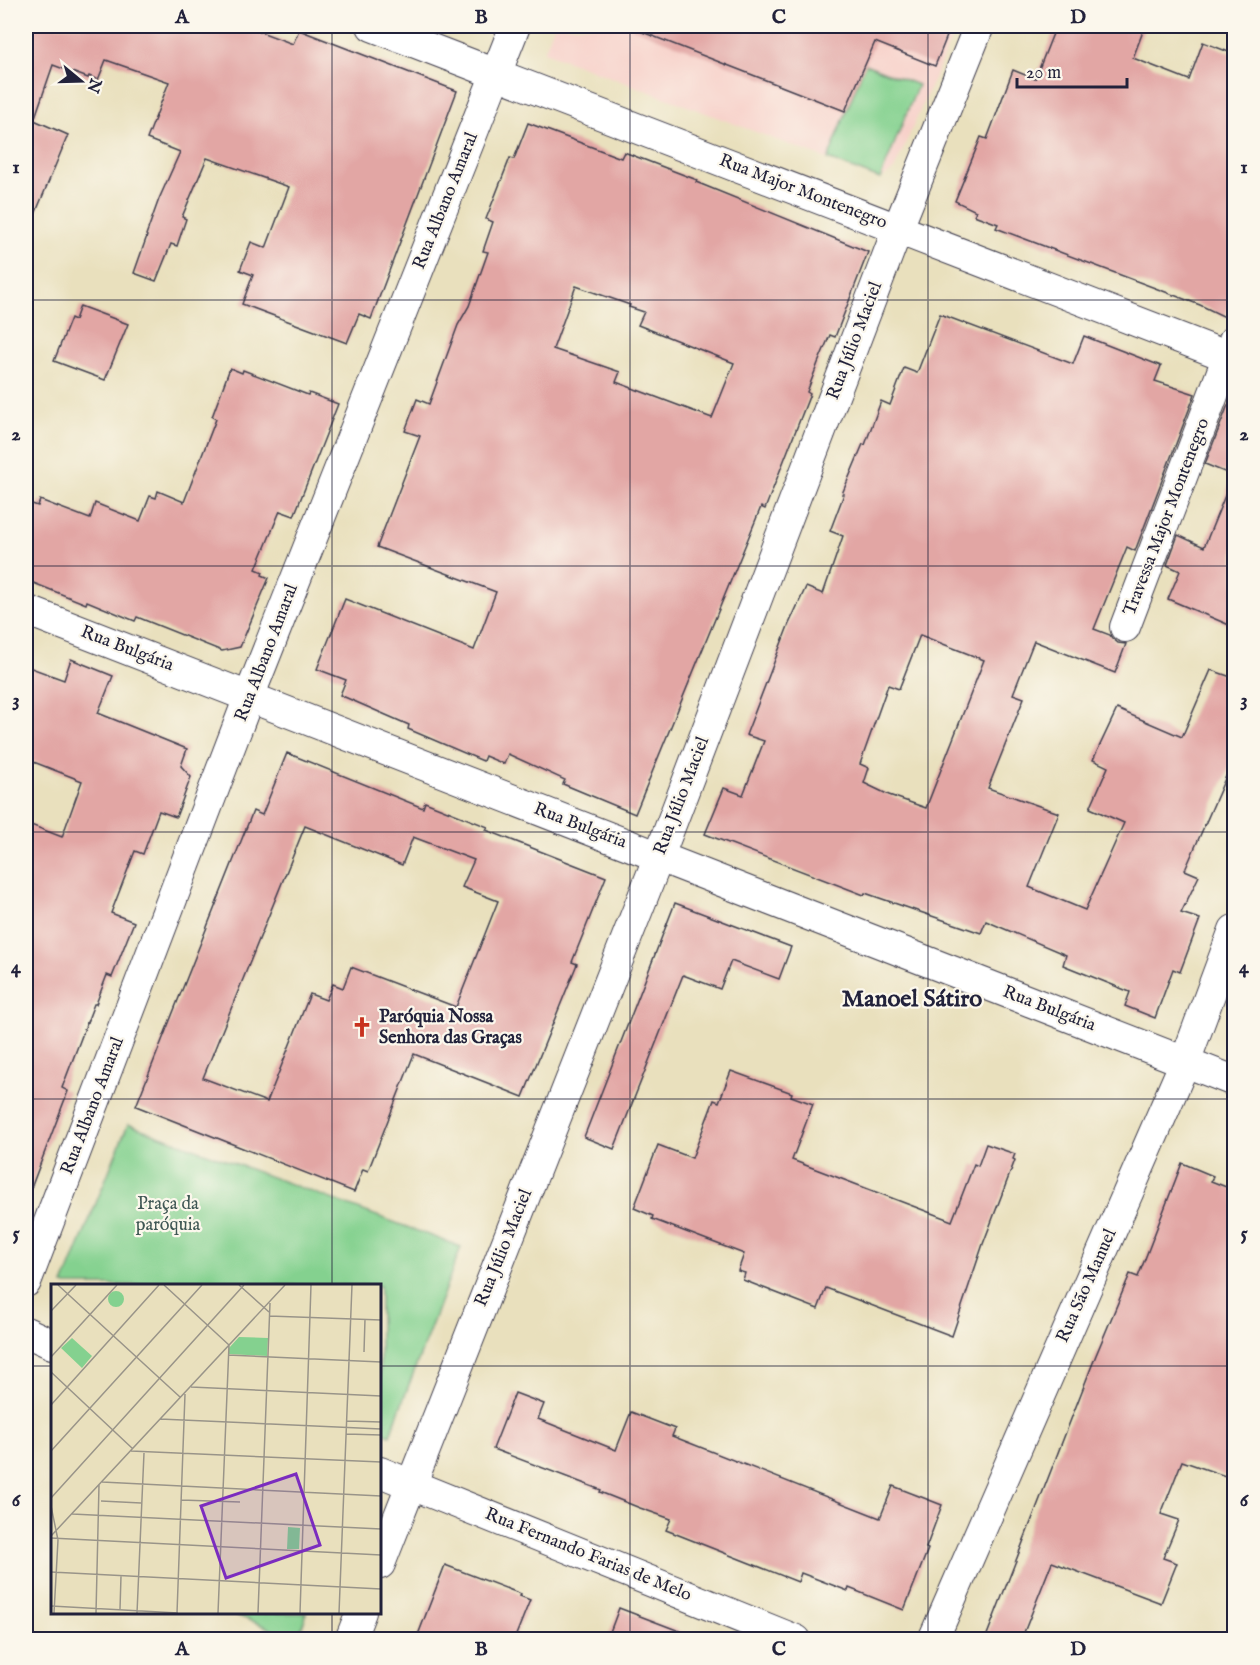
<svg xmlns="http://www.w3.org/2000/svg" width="1260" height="1665" font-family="'IM FELL English',serif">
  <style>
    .built { fill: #f7d0c9 }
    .green { fill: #84d18f; stroke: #537a65; stroke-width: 1.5 }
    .building { fill: #e2a6a4; fill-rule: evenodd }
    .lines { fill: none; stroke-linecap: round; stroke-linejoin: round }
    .street-casing { stroke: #403e4e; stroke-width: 32 }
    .street { stroke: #fff; stroke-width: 30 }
    .grid { fill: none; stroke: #22223b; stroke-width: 1.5; stroke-opacity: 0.55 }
    .labels { text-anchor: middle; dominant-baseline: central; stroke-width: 4.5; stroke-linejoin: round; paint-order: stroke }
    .street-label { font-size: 18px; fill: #22223b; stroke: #fbf7ec }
    .poi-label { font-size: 18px; font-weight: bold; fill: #22223b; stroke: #fbf7ec; text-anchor: start }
    .park-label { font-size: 18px; fill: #3f5754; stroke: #fbf7ec }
    .district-label { font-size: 24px; font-weight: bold; fill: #22223b; stroke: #fbf7ec }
    .inset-road { fill: none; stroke: #999489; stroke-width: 1.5 }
    .view { fill: #7b2cbf; fill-opacity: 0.15; stroke: #7b2cbf; stroke-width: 3 }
    .inset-edge { fill: none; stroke: #22223b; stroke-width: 3 }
    .neatline { fill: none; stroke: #22223b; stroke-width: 2 }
    .grid-label { font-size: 20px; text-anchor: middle; font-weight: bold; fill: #22223b }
  </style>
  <rect width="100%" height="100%" fill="#fbf7ec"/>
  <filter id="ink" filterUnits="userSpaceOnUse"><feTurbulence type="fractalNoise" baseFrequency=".0167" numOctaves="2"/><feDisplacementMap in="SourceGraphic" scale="12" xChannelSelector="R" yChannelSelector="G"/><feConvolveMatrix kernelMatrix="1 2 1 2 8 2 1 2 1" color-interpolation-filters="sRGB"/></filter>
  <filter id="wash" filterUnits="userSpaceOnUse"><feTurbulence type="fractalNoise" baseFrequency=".008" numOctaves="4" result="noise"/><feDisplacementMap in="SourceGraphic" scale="24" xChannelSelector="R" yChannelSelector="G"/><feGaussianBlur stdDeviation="1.35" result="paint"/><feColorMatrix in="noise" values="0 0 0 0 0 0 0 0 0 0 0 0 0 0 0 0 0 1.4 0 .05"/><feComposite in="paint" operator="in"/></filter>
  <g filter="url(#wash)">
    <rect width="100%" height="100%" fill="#e9e0bd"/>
    <path class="built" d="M 554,26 L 957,26 L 894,170 L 880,179 L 544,52 Z"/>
    <g class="green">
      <path d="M 865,64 L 918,85 L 880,179 L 828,159 Z"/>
      <path d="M 128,1124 L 461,1247 L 390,1435 L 380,1431 L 380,1286 L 63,1285 Z"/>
      <path d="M 231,1613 L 307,1613 L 297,1639 Z"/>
    </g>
    <g id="blocks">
      <g class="building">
        <path d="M 26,26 L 245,26 L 293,44 L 299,30 L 457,91 L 371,319 L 359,314 L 347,343 L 242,304 L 253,275 L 240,270 L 251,242 L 266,248 L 289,187 L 207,158 L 182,217 L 186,219 L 177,246 L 171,244 L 156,281 L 134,273 L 147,236 L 146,235 L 159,199 L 180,152 L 147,139 L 169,82 L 106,60 L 98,80 L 89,76 L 88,78 L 53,65 L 34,120 L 68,135 L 26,236 Z"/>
        <path d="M 632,26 L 951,26 L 935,66 L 875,42 L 845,111 L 632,28 Z"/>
        <path d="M 1056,26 L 1145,26 L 1133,58 L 1189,80 L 1203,42 L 1234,54 L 1234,292 L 1225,317 L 1200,305 L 996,228 L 998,224 L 974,215 L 976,211 L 955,201 L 981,137 L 987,139 L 1013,70 L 1035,79 Z"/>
        <path d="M 528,123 L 621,158 L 624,152 L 697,180 L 696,182 L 868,252 L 835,337 L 830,335 L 818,363 L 807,392 L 810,394 L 765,509 L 761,507 L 635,814 L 563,784 L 565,780 L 508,754 L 504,764 L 485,756 L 483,761 L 408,729 L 409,725 L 340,695 L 346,680 L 317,669 L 345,599 L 474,650 L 496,592 L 377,547 L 420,436 L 405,431 L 417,399 L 429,404 L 458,325 L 469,306 L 488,252 L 483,251 L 493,222 L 486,219 L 510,158 L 514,159 ZM 576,286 L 630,305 L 629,307 L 644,312 L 638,325 L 734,363 L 712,418 L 616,382 L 620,372 L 553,349 Z"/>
        <path d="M 80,306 L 128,324 L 105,380 L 54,361 L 71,318 L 75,320 Z"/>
        <path d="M 940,314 L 1073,364 L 1084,336 L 1161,366 L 1155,381 L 1195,394 L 1135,551 L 1127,547 L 1094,629 L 1110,635 L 1112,638 L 1118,643 L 1126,644 L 1115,673 L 1034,641 L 1013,694 L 1024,698 L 988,788 L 1059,813 L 1029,887 L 1085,910 L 1124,823 L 1090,808 L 1108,767 L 1093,760 L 1117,709 L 1182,737 L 1211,670 L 1234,678 L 1234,758 L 1185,870 L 1199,876 L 1181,913 L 1200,919 L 1180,972 L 1173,969 L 1155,1018 L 1125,1006 L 1130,992 L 1063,965 L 1066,955 L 986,921 L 981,933 L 865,893 L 864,895 L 705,834 L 724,788 L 743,795 L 764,741 L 746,735 L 788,626 L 806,587 L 823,594 L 843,536 L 830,531 L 844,494 L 842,494 L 863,444 L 865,445 L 881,401 L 890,405 L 904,368 L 917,373 ZM 920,635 L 984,660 L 926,808 L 889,795 L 864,783 L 869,768 L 860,764 L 888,685 L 899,689 Z"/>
        <path d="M 230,368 L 242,373 L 243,370 L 308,395 L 309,393 L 338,404 L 294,516 L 280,511 L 256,569 L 263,572 L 262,575 L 269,578 L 240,647 L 222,651 L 137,617 L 135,621 L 87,601 L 86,604 L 26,580 L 26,502 L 38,506 L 40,500 L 90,519 L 95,503 L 140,521 L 150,496 L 156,498 L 158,491 L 184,502 L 216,419 L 212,417 Z"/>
        <path d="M 1228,405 L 1234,408 L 1234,476 L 1205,464 Z"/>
        <path d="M 1233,476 L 1234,476 L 1234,627 L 1168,599 L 1180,571 L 1167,565 L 1178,535 L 1204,547 Z"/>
        <path d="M 71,659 L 113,676 L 98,713 L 187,749 L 181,766 L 191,777 L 176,817 L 159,811 L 143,854 L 135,851 L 111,913 L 134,922 L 112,977 L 107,975 L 96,1004 L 94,1004 L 62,1088 L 68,1091 L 28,1196 L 26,1195 L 26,823 L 62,837 L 82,781 L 26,759 L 26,666 L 64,680 Z"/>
        <path d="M 287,753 L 423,808 L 425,802 L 488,827 L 486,830 L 606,877 L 572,962 L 577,964 L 523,1097 L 414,1054 L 368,1171 L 363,1169 L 354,1192 L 136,1106 L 253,811 L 262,815 ZM 305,826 L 402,865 L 413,837 L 474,860 L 462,887 L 498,901 L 456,1007 L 351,967 L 343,988 L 333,984 L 326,1000 L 310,994 L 267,1102 L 203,1078 Z"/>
        <path d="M 675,903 L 791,947 L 779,979 L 731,961 L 720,989 L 683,975 L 614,1149 L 584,1137 Z"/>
        <path d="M 731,1071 L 792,1093 L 791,1096 L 813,1104 L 792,1160 L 952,1221 L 974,1164 L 978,1166 L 986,1144 L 1015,1154 L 1013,1159 L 1015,1160 L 983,1244 L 952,1336 L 826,1288 L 818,1309 L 743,1280 L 745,1273 L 738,1271 L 744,1254 L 652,1219 L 653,1216 L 634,1208 L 658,1145 L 692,1158 L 714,1100 L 719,1102 Z"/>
        <path d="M 1182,1163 L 1213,1176 L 1211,1181 L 1234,1190 L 1234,1479 L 1182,1461 L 1161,1514 L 1179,1520 L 1163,1558 L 1177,1563 L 1161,1603 L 1052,1562 L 1021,1640 L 985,1640 L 1096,1355 L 1130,1274 L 1138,1277 Z"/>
        <path d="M 515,1393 L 544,1404 L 538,1419 L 616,1450 L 631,1412 L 675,1429 L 672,1436 L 880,1518 L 893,1486 L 942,1505 L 926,1548 L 928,1549 L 904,1610 L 849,1588 L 848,1591 L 801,1573 L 798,1582 L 666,1530 L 671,1519 L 640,1508 L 600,1492 L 601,1490 L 493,1449 Z"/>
        <path d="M 445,1565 L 521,1594 L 520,1596 L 530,1600 L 514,1640 L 416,1640 Z"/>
        <path d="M 619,1608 L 695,1637 L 694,1640 L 607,1640 Z"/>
      </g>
    </g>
  </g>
  <g filter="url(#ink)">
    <use href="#blocks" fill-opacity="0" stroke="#403e4e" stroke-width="1.5"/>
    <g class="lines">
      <g class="street-casing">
        <g id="street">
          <path d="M 372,26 L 1234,359"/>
          <path d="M 26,610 L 1234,1081"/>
          <path d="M 1125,627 L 1234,340"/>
          <path d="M 26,1282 L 249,697 L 515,26"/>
          <path d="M 26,1332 L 52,1344"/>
          <path d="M 380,1472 L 796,1640"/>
          <path d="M 380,1564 L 659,856 L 898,228 L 979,26"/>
          <path d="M 350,1640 L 361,1612"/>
          <path d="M 933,1640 L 1185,1062 L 1234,930"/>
        </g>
      </g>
      <use href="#street" class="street"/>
    </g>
  </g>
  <path class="grid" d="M 332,26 L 332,1286M 630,26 L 630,1640M 928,26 L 928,1640M 26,300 L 1234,300M 26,566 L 1234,566M 26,832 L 1234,832M 26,1099 L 1234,1099M 26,1366 L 52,1366M 380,1366 L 1234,1366M 332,1612 L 332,1640"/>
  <defs>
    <g id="church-bare" transform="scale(1.62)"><path d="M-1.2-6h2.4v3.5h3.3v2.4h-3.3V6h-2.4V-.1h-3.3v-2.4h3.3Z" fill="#c8321e" stroke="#fbf7ec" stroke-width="2.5" paint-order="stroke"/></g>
  </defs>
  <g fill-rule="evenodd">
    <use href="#church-bare" x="362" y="1027"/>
  </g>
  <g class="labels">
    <g class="street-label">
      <text transform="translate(803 192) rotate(21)">Rua Major Montenegro</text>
      <text transform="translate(446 201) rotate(-68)">Rua Albano Amaral</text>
      <text transform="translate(855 341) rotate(-69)">Rua Júlio Maciel</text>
      <text transform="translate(1167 517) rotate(-69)">Travessa Major Montenegro</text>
      <text transform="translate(127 649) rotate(21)">Rua Bulgária</text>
      <text transform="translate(267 653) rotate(-69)">Rua Albano Amaral</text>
      <text transform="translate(682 796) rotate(-69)">Rua Júlio Maciel</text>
      <text transform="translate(580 826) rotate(21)">Rua Bulgária</text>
      <text transform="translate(1049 1009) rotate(21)">Rua Bulgária</text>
      <text transform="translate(93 1106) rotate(-69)">Rua Albano Amaral</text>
      <text transform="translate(504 1248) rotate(-68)">Rua Júlio Maciel</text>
      <text transform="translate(1087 1286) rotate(-66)">Rua São Manuel</text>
      <text transform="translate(588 1555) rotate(22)">Rua Fernando Farias de Melo</text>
    </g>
    <g class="poi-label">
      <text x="379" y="1017">Paróquia Nossa<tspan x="379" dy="21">Senhora das Graças</tspan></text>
    </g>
    <g class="park-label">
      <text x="168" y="1204">Praça da<tspan x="168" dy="21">paróquia</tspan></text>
    </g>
    <g class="district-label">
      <text x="912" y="999">Manoel Sátiro</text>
    </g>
  </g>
  <g transform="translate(51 1284)">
    <rect width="330" height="330" fill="#e9e0bd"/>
    <path d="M57 15a8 8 0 1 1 16 0a8 8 0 1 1-16 0ZM 188,53 L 217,54 L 216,72 L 178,70 L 178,64 ZM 21,54 L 41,72 L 31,84 L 10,64 ZM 237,243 L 249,244 L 248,265 L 236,265 Z" fill="#84d18f"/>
    <path class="inset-road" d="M 7,1 L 129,113M 113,1 L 178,61 L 167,329M 188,1 L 218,28M 0,27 L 25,1M 218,32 L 330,36M 313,68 L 314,35M 177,71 L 330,78M 0,73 L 66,1M 0,88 L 82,165M 140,103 L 330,112M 0,121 L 108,1M 109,135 L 330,145M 296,137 L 330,138M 295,150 L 330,151M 0,167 L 151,1M 80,167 L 330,178M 51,198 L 330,212M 0,214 L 193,1M 130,216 L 189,218M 50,217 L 90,219M 0,222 L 7,256 L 3,329M 21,230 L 330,245M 0,252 L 234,1M 0,254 L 330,271M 0,288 L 330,305M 0,322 L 127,329M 69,325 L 70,292M 45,329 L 48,201M 86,329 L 93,169M 126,329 L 134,110M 207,329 L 219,19M 249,329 L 260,1M 288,329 L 301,1"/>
    <path class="view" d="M 245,190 L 269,261 L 175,294 L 150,222 Z"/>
    <rect width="330" height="330" class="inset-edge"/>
  </g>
  <rect width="1260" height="1665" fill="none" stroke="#fbf7ec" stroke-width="66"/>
  <g transform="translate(81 81) rotate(109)" stroke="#fbf7ec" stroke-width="4.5" paint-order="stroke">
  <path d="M0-4.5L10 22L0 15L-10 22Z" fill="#22223b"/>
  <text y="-9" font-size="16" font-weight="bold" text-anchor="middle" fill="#22223b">N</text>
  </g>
  <path d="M1017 78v9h110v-9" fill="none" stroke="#22223b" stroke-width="3"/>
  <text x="1026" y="78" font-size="18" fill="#22223b" stroke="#fbf7ec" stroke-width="4.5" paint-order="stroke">20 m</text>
  <rect x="33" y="33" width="1194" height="1599" class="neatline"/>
  <g class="grid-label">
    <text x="182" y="23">A</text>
    <text x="481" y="23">B</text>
    <text x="779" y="23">C</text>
    <text x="1078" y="23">D</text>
    <text x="16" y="173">1</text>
    <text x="1244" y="173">1</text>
    <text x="16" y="440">2</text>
    <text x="1244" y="440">2</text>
    <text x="16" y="706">3</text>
    <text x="1244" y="706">3</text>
    <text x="16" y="973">4</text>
    <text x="1244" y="973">4</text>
    <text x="16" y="1239">5</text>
    <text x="1244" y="1239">5</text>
    <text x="16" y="1506">6</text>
    <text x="1244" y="1506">6</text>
    <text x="182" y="1655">A</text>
    <text x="481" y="1655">B</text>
    <text x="779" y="1655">C</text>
    <text x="1078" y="1655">D</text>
  </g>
</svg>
